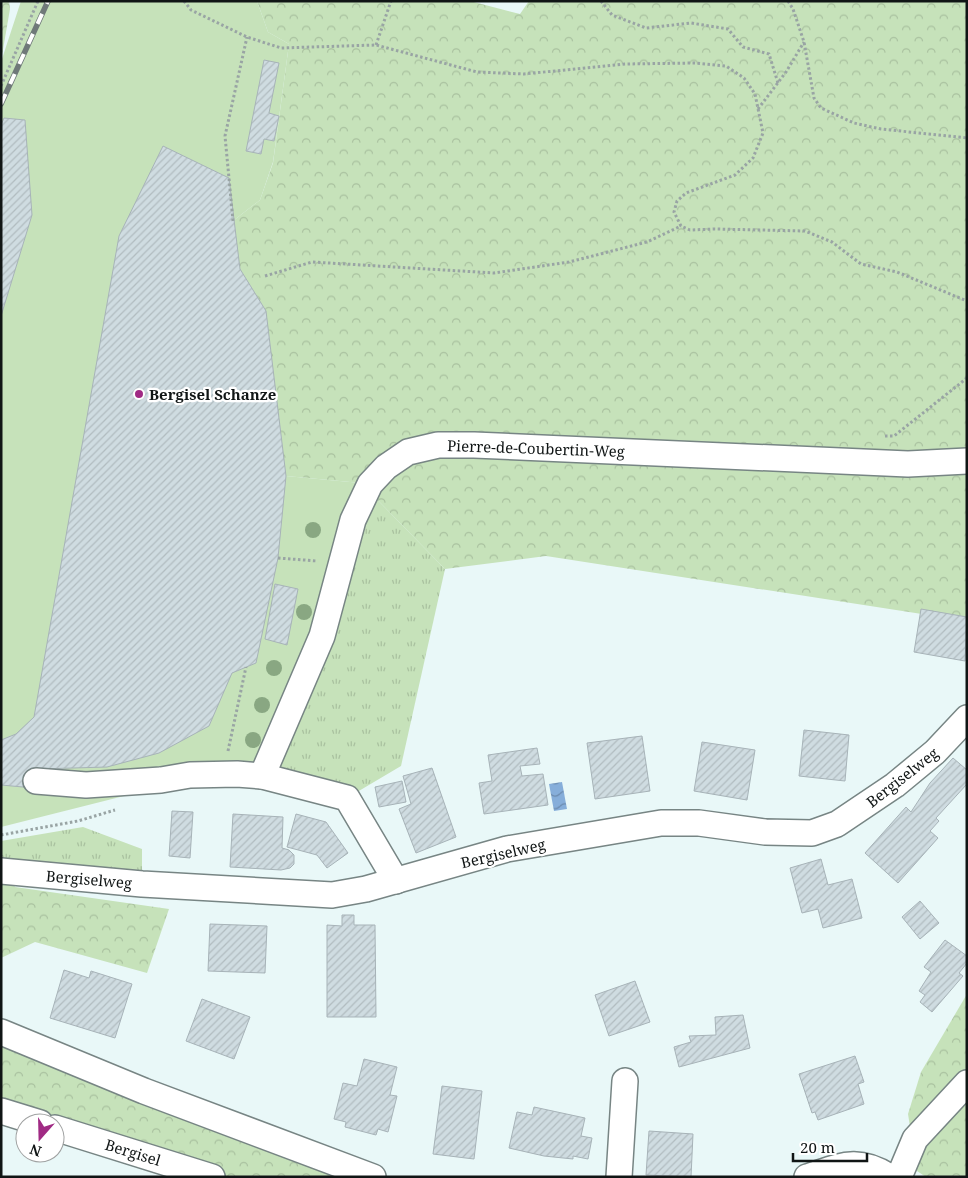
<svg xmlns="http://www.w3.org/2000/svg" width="968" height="1178" font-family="'Noto Serif',serif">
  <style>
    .grass { fill: url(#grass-tufts) }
    .forest { fill: url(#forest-crowns) }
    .garden { fill: #c6e2ba }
    .water { fill: url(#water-waves) }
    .building { fill: url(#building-hatch); stroke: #a7b3b8 }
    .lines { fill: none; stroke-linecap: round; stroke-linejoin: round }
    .minor-casing { stroke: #778584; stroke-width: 28 }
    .path { stroke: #99a4a4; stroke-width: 3; stroke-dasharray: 2.5 2.5; stroke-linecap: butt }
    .minor { stroke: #fff; stroke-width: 25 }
    .rail-casing { stroke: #6f7979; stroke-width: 5.5 }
    .rail { stroke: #fff; stroke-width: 4; stroke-dasharray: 11; stroke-linecap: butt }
    .tree { fill: #89a782 }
    .poi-dot { fill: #a02a84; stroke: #fff; stroke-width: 2 }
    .labels { text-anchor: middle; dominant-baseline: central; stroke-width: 4.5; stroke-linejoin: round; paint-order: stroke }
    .poi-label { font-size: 15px; font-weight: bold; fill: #101515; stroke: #fff; text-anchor: start }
    .street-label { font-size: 15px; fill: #101515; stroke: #fff }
  </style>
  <defs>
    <pattern id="grass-tufts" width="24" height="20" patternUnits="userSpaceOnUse" patternTransform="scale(1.25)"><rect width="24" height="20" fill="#c6e2ba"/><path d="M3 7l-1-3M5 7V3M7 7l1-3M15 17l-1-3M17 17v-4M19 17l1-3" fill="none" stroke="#a9c19f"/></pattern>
    <pattern id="forest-crowns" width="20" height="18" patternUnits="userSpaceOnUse" patternTransform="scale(1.25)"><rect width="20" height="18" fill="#c6e2ba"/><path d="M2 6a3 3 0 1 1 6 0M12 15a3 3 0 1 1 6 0" fill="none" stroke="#a9c19f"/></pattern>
    <pattern id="water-waves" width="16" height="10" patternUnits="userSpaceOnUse" patternTransform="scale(1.25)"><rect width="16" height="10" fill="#86aeda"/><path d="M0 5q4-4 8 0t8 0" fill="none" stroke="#6c8cb0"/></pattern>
    <pattern id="building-hatch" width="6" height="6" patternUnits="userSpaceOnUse" patternTransform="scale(1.25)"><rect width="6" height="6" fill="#cfdce1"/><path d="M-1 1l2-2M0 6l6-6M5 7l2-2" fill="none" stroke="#b1bcc0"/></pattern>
  </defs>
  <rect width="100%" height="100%" fill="#e9f8f8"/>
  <g class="grass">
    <path d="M 361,483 L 445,569 L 401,766 L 347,798 L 262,776 Z"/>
    <path d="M 83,827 L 142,849 L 142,884 L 1,871 L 1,841 Z"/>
  </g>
  <g class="forest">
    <path d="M 1,1 L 9,1 L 10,9 L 1,61 Z"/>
    <path d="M 257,1 L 470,1 L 520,14 L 529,1 L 967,1 L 967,621 L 546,556 L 445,569 L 361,483 L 286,476 L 240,269 L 233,221 L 260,200 L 273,163 L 289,44 L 268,32 Z"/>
    <path d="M 1,878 L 11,879 L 15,887 L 169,909 L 147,973 L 35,942 L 1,958 Z"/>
    <path d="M 967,994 L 967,1177 L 926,1177 L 917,1171 L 908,1114 L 921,1072 Z"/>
    <path d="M 1,1032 L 373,1177 L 212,1177 L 1,1111 Z"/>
  </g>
  <path class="garden" d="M 21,1 L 257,1 L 268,32 L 289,44 L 273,162 L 260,200 L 233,221 L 240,269 L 286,476 L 361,483 C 330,578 298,672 255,763 L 1,827 L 1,62 Z"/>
  <path class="water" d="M 562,782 L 567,809 L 554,811 L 549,784 Z"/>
  <g class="building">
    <path d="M 264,60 L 279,63 L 269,113 L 279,116 L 274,141 L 264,139 L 261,154 L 246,151 Z"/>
    <path d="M 4,118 L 25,120 L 32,215 L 1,316 L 1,125 Z"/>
    <path d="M 163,146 L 229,178 L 240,269 L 266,311 L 286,476 L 278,558 L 256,663 L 232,673 L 209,726 L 159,753 L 107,767 L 39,769 L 34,788 L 1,785 L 1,740 L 16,734 L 34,717 L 119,236 Z"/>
    <path d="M 275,584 L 298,589 L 287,645 L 265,639 Z"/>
    <path d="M 921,609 L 967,617 L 965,661 L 914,652 Z"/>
    <path d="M 804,730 L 849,735 L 845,781 L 799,776 Z"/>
    <path d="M 642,736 L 650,791 L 595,799 L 587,743 Z"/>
    <path d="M 702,742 L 755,750 L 747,800 L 694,791 Z"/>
    <path d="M 537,748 L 540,764 L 520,766 L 522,776 L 543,774 L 548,805 L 484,814 L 479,783 L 492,781 L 488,755 Z"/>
    <path d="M 953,758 L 967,770 L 967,784 L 936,818 L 939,821 L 930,831 L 938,838 L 898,883 L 865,853 L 906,807 L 911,812 L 930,783 Z"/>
    <path d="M 432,768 L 456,837 L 416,853 L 399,809 L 411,804 L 403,776 Z"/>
    <path d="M 402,781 L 406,802 L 379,807 L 375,787 Z"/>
    <path d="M 172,811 L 193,812 L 190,858 L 169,856 Z"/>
    <path d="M 233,814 L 283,817 L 282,848 L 289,850 L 294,855 L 294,864 L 290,868 L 281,870 L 230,867 Z"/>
    <path d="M 296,814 L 326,822 L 348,853 L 327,868 L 317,855 L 287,847 Z"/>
    <path d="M 821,859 L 828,885 L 852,879 L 862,918 L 823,928 L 818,909 L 802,913 L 790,868 Z"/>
    <path d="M 920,901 L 939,923 L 920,939 L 902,917 Z"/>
    <path d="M 342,915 L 354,915 L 354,925 L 375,925 L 376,1017 L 327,1017 L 327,925 L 342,926 Z"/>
    <path d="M 210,924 L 267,926 L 265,973 L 208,971 Z"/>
    <path d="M 945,940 L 967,956 L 967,963 L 959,973 L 963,976 L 932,1012 L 920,1002 L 925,995 L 919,991 L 931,972 L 924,967 Z"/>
    <path d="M 64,970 L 89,978 L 91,971 L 132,984 L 115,1038 L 50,1018 Z"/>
    <path d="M 635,981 L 650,1022 L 609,1036 L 595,995 Z"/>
    <path d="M 202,999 L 250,1017 L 234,1059 L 186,1041 Z"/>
    <path d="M 743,1015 L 750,1048 L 679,1067 L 674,1047 L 691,1042 L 689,1036 L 716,1035 L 715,1017 Z"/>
    <path d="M 855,1056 L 864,1082 L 858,1084 L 864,1104 L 818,1120 L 815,1112 L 812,1113 L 799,1074 Z"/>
    <path d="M 364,1059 L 397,1067 L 390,1095 L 397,1096 L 388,1132 L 378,1129 L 376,1135 L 345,1127 L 346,1122 L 334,1119 L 343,1083 L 357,1086 Z"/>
    <path d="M 442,1086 L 482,1091 L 474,1159 L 433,1154 Z"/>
    <path d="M 534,1107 L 585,1118 L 581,1136 L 592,1138 L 588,1159 L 573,1156 L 573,1159 L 544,1156 L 509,1148 L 517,1112 L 532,1115 Z"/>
    <path d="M 649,1131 L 693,1134 L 691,1177 L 646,1175 Z"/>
  </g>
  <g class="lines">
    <g class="minor-casing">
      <g id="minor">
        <path d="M 262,776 L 322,636 L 353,520 L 370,484 L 386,467 L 408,452 L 438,445 L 474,445 L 908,464 L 967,461"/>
        <path d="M 36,781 L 86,785 L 161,780 L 190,775 L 237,774 L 262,776 L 347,798 L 396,881"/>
        <path d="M 1,871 L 142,884 L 332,895 L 366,889 L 507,849 L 661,823 L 699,823 L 765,832 L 812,833 L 837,824 L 895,785 L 935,752 L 967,718"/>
        <path d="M 1,1032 L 144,1091 L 373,1177"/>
        <path d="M 1,1111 L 40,1123"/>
        <path d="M 55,1128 L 212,1177"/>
        <path d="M 619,1177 L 625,1081"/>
        <path d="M 807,1177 C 841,1166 857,1156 890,1177"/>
        <path d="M 899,1177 L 915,1139 L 967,1083"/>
      </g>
    </g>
    <g class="path">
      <path d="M 184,1 L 191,10 L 247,37 L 281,48 L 376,45 L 477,72 L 524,74 L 625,64 L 695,63 L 726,66 L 744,78 L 755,94 L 763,133 L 753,158 L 735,175 L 686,193 L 677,201 L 674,212 L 681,226 L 690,230 L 715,229 L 805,231 L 832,242 L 861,264 L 897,272 L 967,301"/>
      <path d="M 601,1 L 612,15 L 646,28 L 691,23 L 728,29 L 743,47 L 769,54 L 778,83"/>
      <path d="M 788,1 L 793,9 L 804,42 L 814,98 L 821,108 L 854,123 L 881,129 L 967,138"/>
      <path d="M 376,45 L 391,1"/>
      <path d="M 1,86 L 38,1"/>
      <path d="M 758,109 L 786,72 L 804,42"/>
      <path d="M 233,221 L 225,136 L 247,37"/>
      <path d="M 265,276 L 312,262 L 494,273 L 569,262 L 647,242 L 681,226"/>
      <path d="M 885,436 L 894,436 L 967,378"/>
      <path d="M 278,558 L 317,561"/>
      <path d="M 228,751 L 246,667"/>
      <path d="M 1,835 L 78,821 L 115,810"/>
    </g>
    <use href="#minor" class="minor"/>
    <g class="rail-casing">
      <path id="rail" d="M 1,104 L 48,1"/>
    </g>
    <use href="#rail" class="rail"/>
  </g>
  <g class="tree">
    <circle cx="313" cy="530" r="8"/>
    <circle cx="304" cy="612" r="8"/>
    <circle cx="274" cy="668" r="8"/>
    <circle cx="262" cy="705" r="8"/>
    <circle cx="253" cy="740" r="8"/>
  </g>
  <circle class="poi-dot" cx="139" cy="394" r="5"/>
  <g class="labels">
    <g class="poi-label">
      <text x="149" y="394">Bergisel Schanze</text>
    </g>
    <g class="street-label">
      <text transform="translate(536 448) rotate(2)">Pierre-de-Coubertin-Weg</text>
      <text transform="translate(902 777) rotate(-38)">Bergiselweg</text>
      <text transform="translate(503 853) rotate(-13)">Bergiselweg</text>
      <text transform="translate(89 879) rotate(5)">Bergiselweg</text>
      <text transform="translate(133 1152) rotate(17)">Bergisel</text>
    </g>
  </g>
  <rect width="968" height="1178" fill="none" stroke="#101515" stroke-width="5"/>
  <g transform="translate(40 1138) rotate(200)"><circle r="24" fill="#ffffff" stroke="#9fa1a1"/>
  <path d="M0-4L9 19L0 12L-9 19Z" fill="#a02a84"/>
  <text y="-8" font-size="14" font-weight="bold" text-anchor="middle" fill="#101515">N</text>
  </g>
  <path d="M793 1153v8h74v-8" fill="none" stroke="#101515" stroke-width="2.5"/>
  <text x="800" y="1153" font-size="15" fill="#101515" stroke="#ffffff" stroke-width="4" paint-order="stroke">20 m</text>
</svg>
